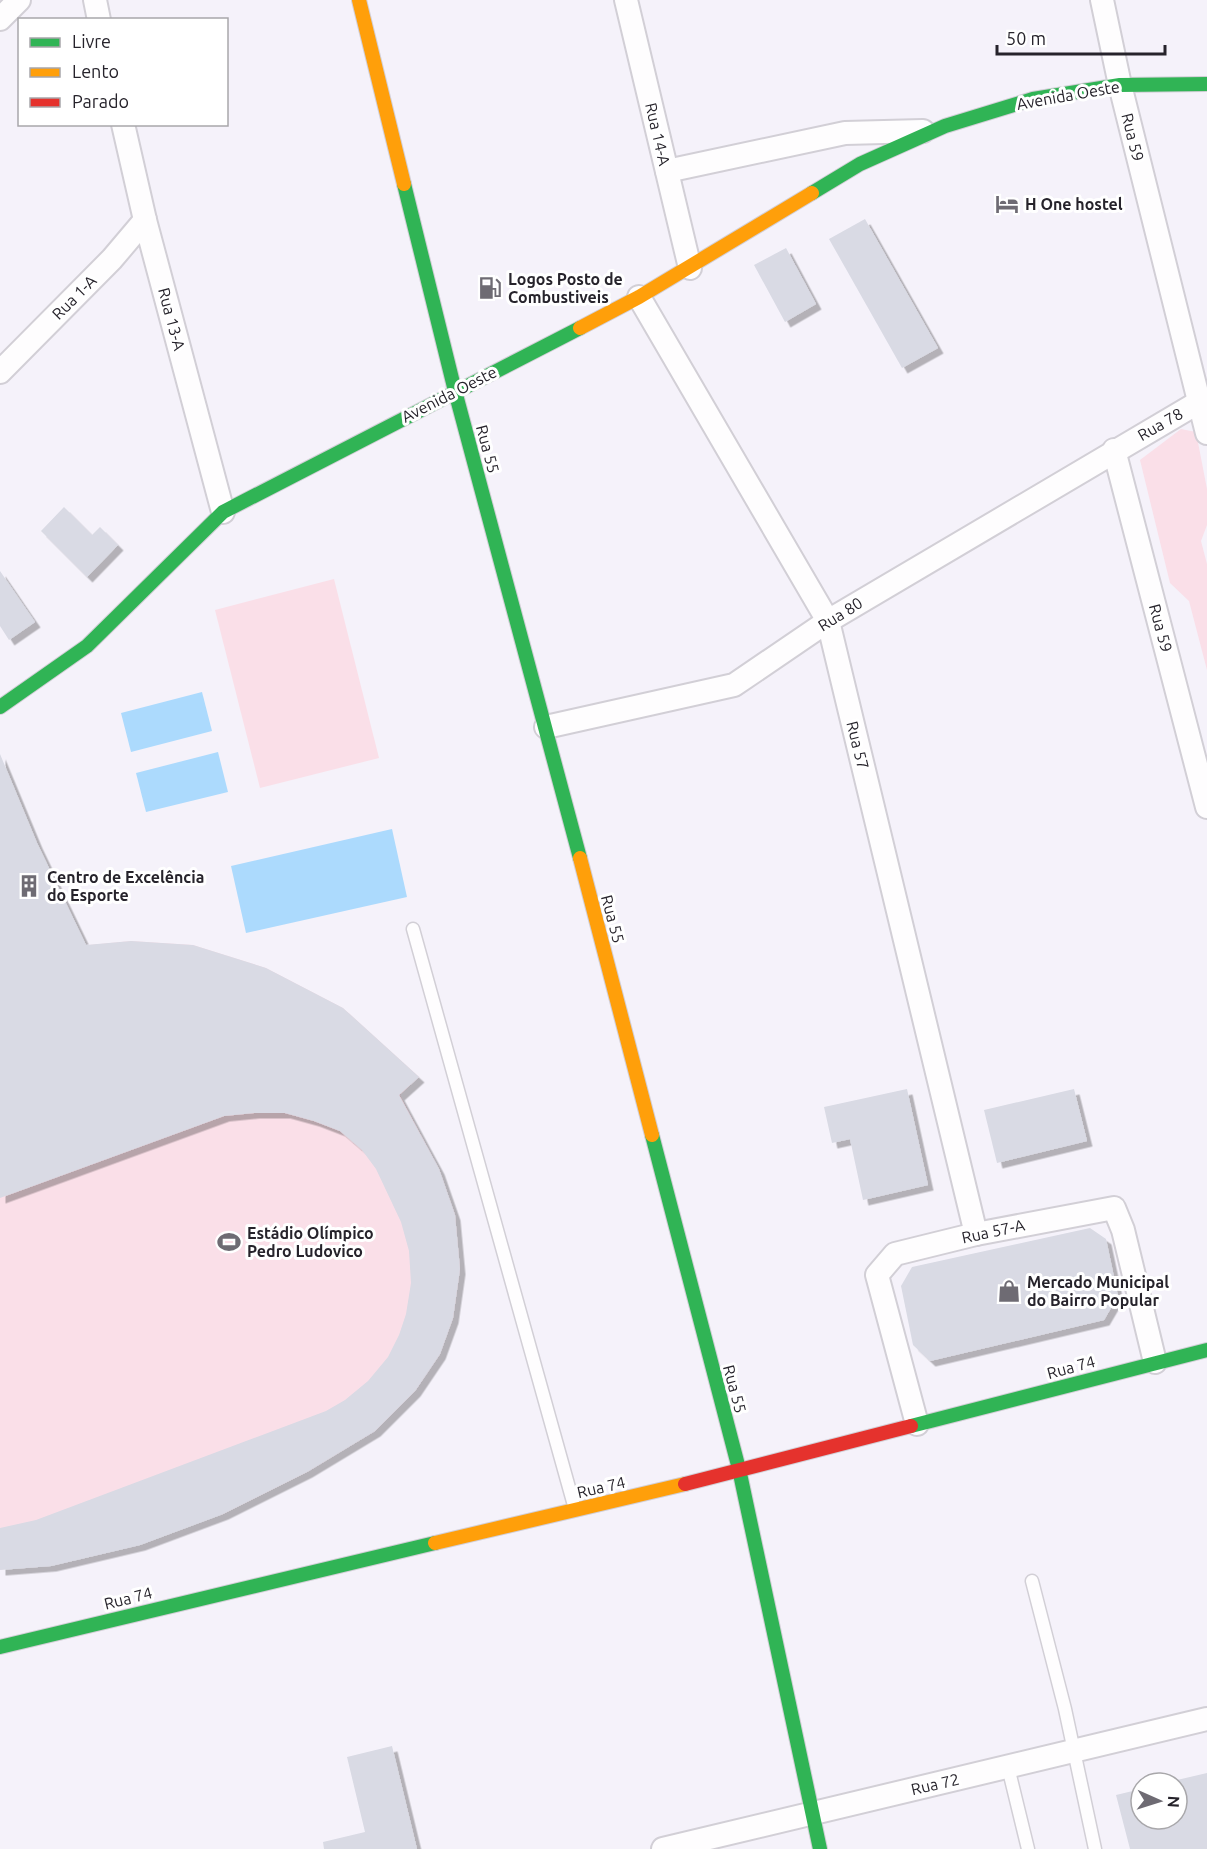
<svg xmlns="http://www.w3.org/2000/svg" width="1207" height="1849" font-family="Ubuntu,sans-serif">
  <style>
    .green { fill: #fadfe8 }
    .water { fill: #acdafd }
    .building { fill: #d9dae4; filter: url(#shadow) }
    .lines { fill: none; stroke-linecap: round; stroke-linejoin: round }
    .lane-casing { stroke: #d2cfd6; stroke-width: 15 }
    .street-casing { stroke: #d2cfd6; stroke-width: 26 }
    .fast-casing { stroke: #d2cfd6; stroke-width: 16 }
    .slow-casing { stroke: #d2cfd6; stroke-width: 16 }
    .jam-casing { stroke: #d2cfd6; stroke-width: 16 }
    .lane { stroke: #fefdfe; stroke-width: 12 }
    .street { stroke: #fefdfe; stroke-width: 22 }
    .fast { stroke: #30b455; stroke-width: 14 }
    .slow { stroke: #ff9f0a; stroke-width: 14 }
    .jam { stroke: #e5322d; stroke-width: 14 }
    .labels { text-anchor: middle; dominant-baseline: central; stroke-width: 6; stroke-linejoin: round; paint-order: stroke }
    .street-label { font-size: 16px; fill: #26232b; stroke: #fff }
    .poi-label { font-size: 16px; font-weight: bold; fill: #26232b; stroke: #fff; text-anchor: start }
  </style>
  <defs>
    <filter id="shadow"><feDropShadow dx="5.5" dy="5.5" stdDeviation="0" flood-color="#0004"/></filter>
  </defs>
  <rect width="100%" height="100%" fill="#f5f2fa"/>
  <g class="green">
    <path d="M 1181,429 L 1196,432 L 1207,489 L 1207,525 L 1201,541 L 1207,564 L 1207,670 L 1189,601 L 1170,583 L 1140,460 Z"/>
    <path d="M 334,579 L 379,758 L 260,788 L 215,610 Z"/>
    <path d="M 131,941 L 193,945 L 266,968 L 343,1008 L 419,1077 L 400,1095 L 439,1169 L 455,1215 L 460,1269 L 453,1318 L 440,1354 L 415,1391 L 375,1431 L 307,1472 L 223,1514 L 0,1570 L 0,966 L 58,948 Z"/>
  </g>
  <g class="water">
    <path d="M 202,692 L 212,731 L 131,752 L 121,713 Z"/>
    <path d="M 218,752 L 228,792 L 146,812 L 136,773 Z"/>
    <path d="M 392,829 L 407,897 L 246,933 L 231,866 Z"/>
  </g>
  <g class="building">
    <path d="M 865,219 L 938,348 L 902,368 L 829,239 Z"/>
    <path d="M 786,248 L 816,304 L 785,322 L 754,265 Z"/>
    <path d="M 64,507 L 92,535 L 100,527 L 118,545 L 87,577 L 41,531 Z"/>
    <path d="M 0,571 L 35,622 L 9,640 L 0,626 Z"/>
    <path d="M 0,754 L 37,843 L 86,945 L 131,941 L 193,945 L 266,968 L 343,1008 L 419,1077 L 399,1095 L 439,1169 L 455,1215 L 460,1269 L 453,1318 L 440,1354 L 415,1391 L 375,1431 L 307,1472 L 223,1514 L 140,1545 L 51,1566 L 0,1570 L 0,1528 L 36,1520 L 326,1411 L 345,1400 L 368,1381 L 388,1357 L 399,1335 L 406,1314 L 411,1283 L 409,1251 L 401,1222 L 376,1169 L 362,1150 L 340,1131 L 314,1121 L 285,1113 L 254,1113 L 224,1116 L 0,1198 Z"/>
    <path d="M 907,1089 L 928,1185 L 863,1200 L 850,1139 L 832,1143 L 824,1107 Z"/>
    <path d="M 1074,1089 L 1087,1141 L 997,1163 L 984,1110 Z"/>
    <path d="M 1090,1228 L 1106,1239 L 1118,1296 L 1104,1320 L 930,1361 L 913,1345 L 901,1286 L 912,1267 Z"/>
    <path d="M 392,1746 L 417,1849 L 324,1849 L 323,1842 L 365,1832 L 347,1757 Z"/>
    <path d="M 1207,1773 L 1207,1849 L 1130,1849 L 1116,1795 L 1141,1789 L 1141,1819 L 1177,1819 L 1177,1780 Z"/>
  </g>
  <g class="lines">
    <g class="lane-casing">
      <g id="lane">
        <path d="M 413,929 L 575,1509"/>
        <path d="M 1032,1581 L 1065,1709 L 1095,1849"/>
        <path d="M 1008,1767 L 1028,1849"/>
      </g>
    </g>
    <g class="street-casing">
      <g id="street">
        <path d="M 95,0 L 99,20"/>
        <path d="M 626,0 L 690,268"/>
        <path d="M 1102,0 L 1120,85 L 1207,433"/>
        <path d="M 0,19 L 19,0"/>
        <path d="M 123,124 L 145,220 L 223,512"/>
        <path d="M 667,171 L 845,133 L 923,131"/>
        <path d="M 639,297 L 828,621 L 976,1234"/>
        <path d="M 0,372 L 112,259 L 145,220"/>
        <path d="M 1114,450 L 1207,807"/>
        <path d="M 546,727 L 734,685 L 828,621 L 1199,402 L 1207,400"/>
        <path d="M 917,1424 L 877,1275 L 895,1254 L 976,1234 L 1114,1208 L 1123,1230 L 1155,1362"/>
        <path d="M 663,1849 L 1207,1719"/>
      </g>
    </g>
    <g class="fast-casing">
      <g id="fast">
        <path d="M 404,184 L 455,391 L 580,858"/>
        <path d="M 812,193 L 860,164 L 945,126 L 1033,99 L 1120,85 L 1207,84"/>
        <path d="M 0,707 L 87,646 L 223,512 L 580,328"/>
        <path d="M 652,1135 L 739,1469 L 820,1849"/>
        <path d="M 911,1426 L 1207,1350"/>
        <path d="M 0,1647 L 435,1543"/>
      </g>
    </g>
    <g class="slow-casing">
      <g id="slow">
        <path d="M 359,0 L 404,184"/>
        <path d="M 580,328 L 639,297 L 812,193"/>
        <path d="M 580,858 L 652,1135"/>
        <path d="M 435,1543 L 685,1484"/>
      </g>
    </g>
    <g class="jam-casing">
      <path id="jam" d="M 685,1484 L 911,1426"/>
    </g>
    <use href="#lane" class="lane"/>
    <use href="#street" class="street"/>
    <use href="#fast" class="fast"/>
    <use href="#slow" class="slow"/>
    <use href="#jam" class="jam"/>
  </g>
  <defs>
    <g id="hotel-bare" transform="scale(1.8)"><path d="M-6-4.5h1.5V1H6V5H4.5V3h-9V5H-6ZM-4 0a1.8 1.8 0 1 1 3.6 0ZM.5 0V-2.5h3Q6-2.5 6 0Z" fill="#6e6b73" stroke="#fff" stroke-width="2.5" paint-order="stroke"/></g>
    <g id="fuel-bare" transform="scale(1.8)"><path d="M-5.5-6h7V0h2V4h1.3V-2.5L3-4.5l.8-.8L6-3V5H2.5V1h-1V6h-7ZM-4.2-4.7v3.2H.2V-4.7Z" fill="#6e6b73" stroke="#fff" stroke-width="2.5" paint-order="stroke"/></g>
    <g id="building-bare" transform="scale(1.8)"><path d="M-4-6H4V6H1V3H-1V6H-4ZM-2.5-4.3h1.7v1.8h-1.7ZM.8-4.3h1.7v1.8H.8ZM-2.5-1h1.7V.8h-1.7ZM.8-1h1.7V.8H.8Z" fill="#6e6b73" stroke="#fff" stroke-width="2.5" paint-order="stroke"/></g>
    <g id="stadium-bare" transform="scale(1.8)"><path d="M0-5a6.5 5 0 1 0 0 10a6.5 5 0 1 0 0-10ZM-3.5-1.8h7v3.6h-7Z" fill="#6e6b73" stroke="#fff" stroke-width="2.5" paint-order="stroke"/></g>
    <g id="shop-bare" transform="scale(1.8)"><path d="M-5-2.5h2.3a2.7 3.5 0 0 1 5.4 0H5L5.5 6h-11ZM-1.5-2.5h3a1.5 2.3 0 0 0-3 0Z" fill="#6e6b73" stroke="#fff" stroke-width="2.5" paint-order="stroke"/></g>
  </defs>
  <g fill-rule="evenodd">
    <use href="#hotel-bare" x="1007" y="204"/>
    <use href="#fuel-bare" x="490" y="288"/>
    <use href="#building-bare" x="29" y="886"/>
    <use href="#stadium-bare" x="229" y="1242"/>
    <use href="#shop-bare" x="1009" y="1291"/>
  </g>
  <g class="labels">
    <g class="street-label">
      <text transform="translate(1068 95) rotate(-10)">Avenida Oeste</text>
      <text transform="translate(658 134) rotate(77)">Rua 14-A</text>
      <text transform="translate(1133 137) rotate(76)">Rua 59</text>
      <text transform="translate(74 297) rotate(-45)">Rua 1-A</text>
      <text transform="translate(172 319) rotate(75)">Rua 13-A</text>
      <text transform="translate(449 394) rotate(-27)">Avenida Oeste</text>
      <text transform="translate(1160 424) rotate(-30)">Rua 78</text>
      <text transform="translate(488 449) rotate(75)">Rua 55</text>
      <text transform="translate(840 614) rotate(-32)">Rua 80</text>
      <text transform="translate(1161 628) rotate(75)">Rua 59</text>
      <text transform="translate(858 745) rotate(76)">Rua 57</text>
      <text transform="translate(613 919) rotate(75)">Rua 55</text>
      <text transform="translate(993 1231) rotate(-12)">Rua 57-A</text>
      <text transform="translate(1071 1367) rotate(-15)">Rua 74</text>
      <text transform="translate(735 1389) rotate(75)">Rua 55</text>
      <text transform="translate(601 1487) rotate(-13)">Rua 74</text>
      <text transform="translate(128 1598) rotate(-14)">Rua 74</text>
      <text transform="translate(935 1784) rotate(-13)">Rua 72</text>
    </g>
    <g class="poi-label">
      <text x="1025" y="204">H One hostel</text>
      <text x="508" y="279">Logos Posto de<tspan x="508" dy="18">Combustiveis</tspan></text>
      <text x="47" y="877">Centro de Excelência<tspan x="47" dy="18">do Esporte</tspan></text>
      <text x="247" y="1233">Estádio Olímpico<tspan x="247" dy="18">Pedro Ludovico</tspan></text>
      <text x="1027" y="1282">Mercado Municipal<tspan x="1027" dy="18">do Bairro Popular</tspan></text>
    </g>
  </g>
  <rect x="18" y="18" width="210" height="108" fill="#ffffff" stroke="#a8a7aa" stroke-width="1.5"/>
  <rect x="30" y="38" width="30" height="9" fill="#30b455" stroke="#a8a7aa" stroke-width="1.5"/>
  <text x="72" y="48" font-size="18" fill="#26232b">Livre</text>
  <rect x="30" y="68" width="30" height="9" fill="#ff9f0a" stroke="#a8a7aa" stroke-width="1.5"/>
  <text x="72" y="78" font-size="18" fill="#26232b">Lento</text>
  <rect x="30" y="98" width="30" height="9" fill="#e5322d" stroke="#a8a7aa" stroke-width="1.5"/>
  <text x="72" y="108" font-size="18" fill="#26232b">Parado</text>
  <g transform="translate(1159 1801) rotate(93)"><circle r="28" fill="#ffffff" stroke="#a8a7aa" stroke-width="1.5"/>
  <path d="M0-4.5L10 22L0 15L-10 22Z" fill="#6e6b73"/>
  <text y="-9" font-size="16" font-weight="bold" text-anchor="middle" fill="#26232b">N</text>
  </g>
  <path d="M997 45v9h168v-9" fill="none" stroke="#26232b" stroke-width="3"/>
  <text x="1006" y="45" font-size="18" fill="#26232b" stroke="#ffffff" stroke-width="4.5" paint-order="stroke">50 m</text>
</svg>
